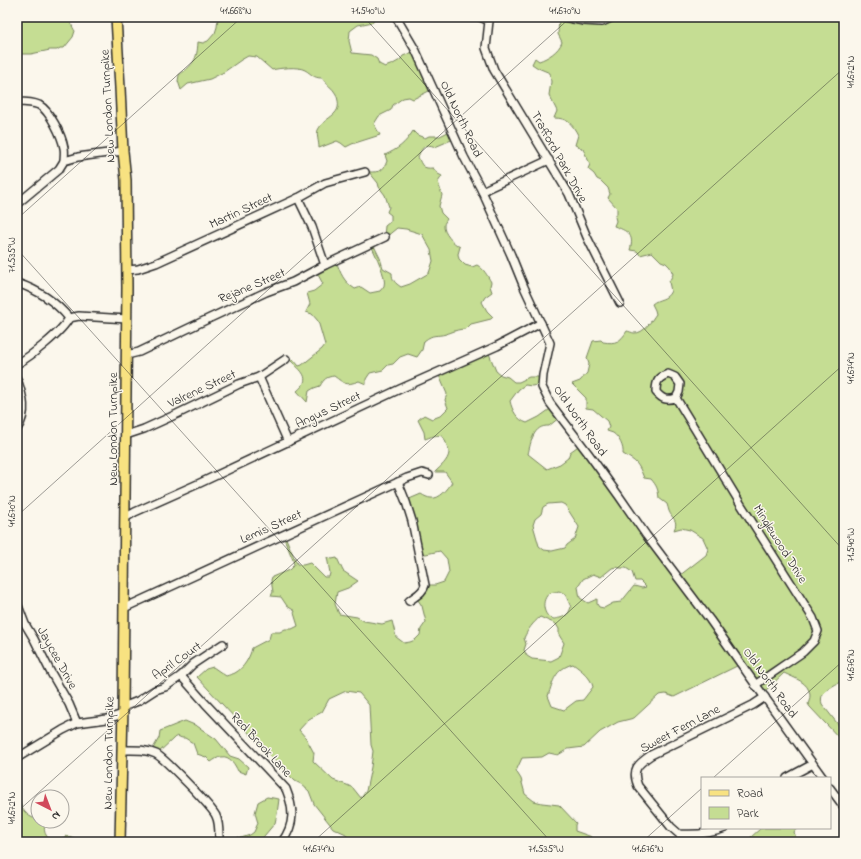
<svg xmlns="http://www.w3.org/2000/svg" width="861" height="859" font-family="'Indie Flower',sans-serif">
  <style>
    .green { fill: #c5dd93; stroke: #78845f; fill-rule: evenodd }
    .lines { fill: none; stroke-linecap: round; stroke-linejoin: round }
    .minor-casing { stroke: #2b2b2b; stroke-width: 10 }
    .major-casing { stroke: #2b2b2b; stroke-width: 12 }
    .minor { stroke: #fbf7ec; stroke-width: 7 }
    .major { stroke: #f8e281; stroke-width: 9 }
    .ticks { fill: none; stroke: #2b2b2b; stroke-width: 1; stroke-opacity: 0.45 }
    .labels { text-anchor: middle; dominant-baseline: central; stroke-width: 3; stroke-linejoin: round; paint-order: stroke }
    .street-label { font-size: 13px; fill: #2b2b2b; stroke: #fbf7ec }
    .neatline { fill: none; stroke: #2b2b2b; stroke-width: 1.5 }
    .ticks-label { font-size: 10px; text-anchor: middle; fill: #2b2b2b }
  </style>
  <rect width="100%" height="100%" fill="#fbf7ec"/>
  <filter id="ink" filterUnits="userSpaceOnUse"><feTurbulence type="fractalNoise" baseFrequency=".025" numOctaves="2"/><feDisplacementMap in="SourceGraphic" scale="8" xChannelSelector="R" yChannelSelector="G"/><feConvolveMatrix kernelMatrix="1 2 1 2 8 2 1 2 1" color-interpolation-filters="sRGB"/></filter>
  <g filter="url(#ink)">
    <g class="green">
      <path d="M 17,17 L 71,17 C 70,21 72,27 75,31 L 73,37 L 64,48 L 60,48 L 57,50 L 50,50 L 31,54 L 17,54 Z"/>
      <path d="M 218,17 L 374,17 L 373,22 L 358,25 L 350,31 L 349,41 L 352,53 L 371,55 L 377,59 L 379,64 L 385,67 L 393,64 L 400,60 L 403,56 L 415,51 L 433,89 L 413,99 L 409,97 L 403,98 L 393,105 L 391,110 L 379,116 L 374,124 L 380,135 L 352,144 L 346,147 L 341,143 L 337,141 L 319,148 C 319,142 316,134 318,130 C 326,114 345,117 336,94 C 333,88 326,84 322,78 C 313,78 312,74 305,70 C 298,66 279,68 272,70 L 257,57 L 248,56 L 241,60 L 224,72 L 210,79 L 188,84 L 181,90 L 178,81 L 179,75 C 194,64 197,60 198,42 L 203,43 L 208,41 L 215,33 L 217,27 Z"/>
      <path d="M 559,17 L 586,22 L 615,17 L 844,17 L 844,681 C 838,682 827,689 823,694 C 821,697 821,701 822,704 L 844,732 L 844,740 L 842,741 L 810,707 L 808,704 C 809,702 810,698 810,695 C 809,682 794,678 784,673 L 764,692 L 743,663 L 674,697 L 666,694 L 659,695 L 634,718 L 618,722 L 600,732 L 584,747 L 568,749 L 558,755 L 549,753 L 542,757 L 522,758 L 516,771 L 521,779 L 525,794 L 534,801 L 542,803 L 559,805 L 576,823 L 575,825 L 575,831 L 592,837 L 596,841 L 605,841 L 609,842 L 349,842 L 346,834 L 333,828 L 314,804 L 309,791 L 301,784 L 295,781 L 273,759 L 197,677 L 206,669 L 213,667 L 226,676 C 229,675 233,674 235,673 C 244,668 250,657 252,648 L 269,639 L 271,632 L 280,632 L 285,629 L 292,629 L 298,626 L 294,613 L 295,611 L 287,606 L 281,597 L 271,596 L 273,592 L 271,580 L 272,577 L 289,570 L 294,565 L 293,560 L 283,536 L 285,536 L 297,564 L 303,565 L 310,563 L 324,577 L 329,577 L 330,573 L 327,557 L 332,559 L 337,558 L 343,571 L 358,581 L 348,588 L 337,592 L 335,604 L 339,614 L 357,617 L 364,621 L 382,624 L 392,621 L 396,637 L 404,643 L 410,642 L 415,640 L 420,635 L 421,629 L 426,622 L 422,606 L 414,594 L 424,585 L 435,585 L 444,582 L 449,572 L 447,559 L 440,551 L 426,554 L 419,553 L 407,500 L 421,494 C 424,496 428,498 431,498 C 439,500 449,488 452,482 L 445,472 L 435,472 C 440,467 448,461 449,453 C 449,450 447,446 446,443 C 443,431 434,436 425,439 L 424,432 L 418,420 L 424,415 L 432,419 L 440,416 L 448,408 L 445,400 L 447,394 L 438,373 L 488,351 L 496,371 L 501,375 L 508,377 L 514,382 L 519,382 L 529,377 L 543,377 L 541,384 L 532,386 L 525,385 L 519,389 L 510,401 C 512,410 517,420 527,423 L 539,417 L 553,407 L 560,417 L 549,426 C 533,425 531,442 528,454 L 547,469 L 560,464 L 568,458 L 570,452 L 581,444 L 679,576 L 706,555 L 708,549 L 703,538 L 690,530 L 681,528 L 674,530 C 679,520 672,519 669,511 C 668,509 668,506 667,504 L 659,498 C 658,489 657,486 651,479 L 644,478 C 638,463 637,462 623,454 C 624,447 619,437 613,433 C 611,432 609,432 607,431 L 609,427 L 607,421 L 593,409 L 586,408 L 586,398 L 572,384 L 580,381 L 587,373 L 589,364 L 587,358 L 593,341 L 601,340 L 603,342 C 616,344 620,342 627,331 C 628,331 633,333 634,333 C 644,334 651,321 656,314 L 655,310 L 652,304 C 659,298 666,301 671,291 L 669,282 L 673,274 L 670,267 L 666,263 L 661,261 L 652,252 L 640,255 L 637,251 L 630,250 C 635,234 627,231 614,226 L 616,221 L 615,217 L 617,214 L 617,208 L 608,198 L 610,194 L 608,188 L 601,181 L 597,179 L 594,174 L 588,169 L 590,164 L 583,149 L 575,145 L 578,135 C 572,124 568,118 554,118 L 557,111 L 549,95 L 551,82 L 550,73 L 538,68 L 532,64 L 535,58 L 539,61 C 548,58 559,51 562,42 L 558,34 ZM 561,503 L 565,505 L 579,527 L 575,539 L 567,545 L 565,548 L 552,551 L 544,550 L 539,546 L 533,525 L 535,519 L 541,514 L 543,507 L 548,504 ZM 616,567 L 620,568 L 626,568 L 632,572 L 635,581 L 640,581 L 646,587 L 642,588 L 634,586 L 621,602 L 613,603 L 604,608 L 599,607 L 597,604 L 597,599 L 588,603 L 580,598 L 578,587 L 583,579 L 593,574 L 601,577 L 612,568 ZM 559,591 L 565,594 L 571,607 C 569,613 567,616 560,618 C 559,618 554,619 554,619 C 543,618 540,599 550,593 C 552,592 556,592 559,591 ZM 540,617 L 556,624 L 559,629 L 559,635 L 564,643 L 559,657 L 551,661 L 532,659 L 527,656 L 524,650 L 526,644 L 524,638 C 528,629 533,623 540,617 ZM 573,664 C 581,670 591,677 593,687 L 583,700 L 576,701 L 564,710 L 552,706 L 548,696 C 553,681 555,669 573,664 ZM 346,691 L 359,693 L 369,705 L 371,745 L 373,751 L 371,767 L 366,791 L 361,798 L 353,788 L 347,785 L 333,780 L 313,761 L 314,753 L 306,738 L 299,730 L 309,719 L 322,712 L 329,699 Z"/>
      <path d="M 452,130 L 456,138 L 435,147 C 425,142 421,149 418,157 C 422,166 423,169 433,168 L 438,174 L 442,176 L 438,182 L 442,195 L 439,206 L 441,213 L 447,219 C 446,221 444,223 444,225 C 443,233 453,243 460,247 L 458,254 L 459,259 L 465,265 L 472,267 L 477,265 C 484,269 487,275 491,282 L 490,286 L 492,292 L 485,297 L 482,302 L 487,311 L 493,317 L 491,319 L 471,324 L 466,329 C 457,329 453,332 446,334 C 436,337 434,333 424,341 L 422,350 L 417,357 L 408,354 L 400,357 L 393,364 L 388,365 L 383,370 L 370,373 L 366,379 L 366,384 L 359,381 C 345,386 345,384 334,376 C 326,377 324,379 320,386 L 314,388 L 309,391 L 307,402 L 297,391 C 313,378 301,371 290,360 L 293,359 L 299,366 L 302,365 L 322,349 L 325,345 L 318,321 L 312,314 L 306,312 L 310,304 L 307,293 L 314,291 L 323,284 L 316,271 L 336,261 C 341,274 343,281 355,289 L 361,287 L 370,293 L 380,291 C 381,289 383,288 384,286 C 387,277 375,254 371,245 L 373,244 L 380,258 L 383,268 L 392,273 C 392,280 395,283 401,287 L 410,284 L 429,273 L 433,261 L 431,250 L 422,234 L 406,229 L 397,228 L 386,237 L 384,237 L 385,226 L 391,221 L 391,215 L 387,212 L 389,207 L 385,195 L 379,187 L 378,183 L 369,172 C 379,172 383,172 387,161 L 385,155 C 398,149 405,144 413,131 L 417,135 L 425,138 L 429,136 L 440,136 Z"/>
      <path d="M 185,721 L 197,726 L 216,739 L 230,756 L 239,759 L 248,767 L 246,774 L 238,771 C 235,765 230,755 221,757 C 218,757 214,760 211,762 L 206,757 L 197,754 L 193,743 L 185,738 L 182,738 L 177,736 L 174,738 L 157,754 L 151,752 L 159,738 L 160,731 Z"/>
      <path d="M 17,796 L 18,796 C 20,806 24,814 33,818 L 38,816 L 38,821 L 48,821 C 41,828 45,837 53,842 L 61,839 L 66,836 L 74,839 L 74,842 L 17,842 Z"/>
      <path d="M 267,797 L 279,799 L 277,814 L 275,823 L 259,842 L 236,842 L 238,837 L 241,838 L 250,835 L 254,832 L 258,823 L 255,813 L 258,802 Z"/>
      <path d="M 761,828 L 797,828 L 794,832 L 796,838 L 793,842 L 749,842 L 750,838 Z"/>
    </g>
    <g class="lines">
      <g class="minor-casing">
        <g id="minor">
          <path d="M 396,17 L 416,51 L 464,157 L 482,191 L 511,255 L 524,287 L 550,343 L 543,375 L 542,387 L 550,403 L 588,453 L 619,496 L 646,535 L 710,620 L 753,681 L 823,778"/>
          <path d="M 480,17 L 489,21"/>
          <path d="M 563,17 L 584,21 L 602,22 L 613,17"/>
          <path d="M 489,21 L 486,48 L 494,70 L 569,194 L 587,237 L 620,303"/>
          <path d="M 17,102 C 24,102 32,102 39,105 C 50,111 62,136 64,148 C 65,152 64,157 64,161"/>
          <path d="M 482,191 L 549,160"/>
          <path d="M 298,198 L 312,227 L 325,265"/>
          <path d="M 17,204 L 59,169 L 64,161 L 78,157 L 123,151"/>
          <path d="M 127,270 L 138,269 L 156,263 L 298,198 L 325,183 L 365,172"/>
          <path d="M 17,283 C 38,290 55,301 69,318"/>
          <path d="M 69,318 L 79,316 L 127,319"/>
          <path d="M 127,355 L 139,352 L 210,318 L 266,292 L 293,282 L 325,265 L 385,237"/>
          <path d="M 17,364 C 31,356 62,332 69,318"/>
          <path d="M 259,377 L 288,442"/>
          <path d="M 17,379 C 23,396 28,413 17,429"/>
          <path d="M 676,398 L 679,392 L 680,384 L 675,377 L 668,374 C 658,378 656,381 656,392 C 662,399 666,401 676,398 L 740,503 L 813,618 L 818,631 L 814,641 L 803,652 L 755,685"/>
          <path d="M 126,435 L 144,429 L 177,414 L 239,384 L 259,377 L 286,359"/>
          <path d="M 398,482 L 406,502 L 412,521 L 425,585 C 423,593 415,596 409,601"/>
          <path d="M 125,518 L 135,512 L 200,483 L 400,389 L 497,346 L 541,323"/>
          <path d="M 17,603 L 25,624 L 34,639 L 50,671 L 69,704 L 77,723"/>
          <path d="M 124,608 L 407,478 L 422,473 L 429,475"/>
          <path d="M 181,676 L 205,703 L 286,789 C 294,809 295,824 282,842"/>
          <path d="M 123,707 L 138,701 L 155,690 L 165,687 L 181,676 L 193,664 L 223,644"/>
          <path d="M 122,750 C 134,750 145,749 156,754 C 164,758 212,807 216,816 C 219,822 219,830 219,837"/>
          <path d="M 17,758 L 63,730 L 77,723 L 107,719 L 123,714"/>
          <path d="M 787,778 L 813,764"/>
          <path d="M 830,788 L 844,807"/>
          <path d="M 725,828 C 711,834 695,835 679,834 L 671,827 L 638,786 C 631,769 638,764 651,755 L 753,705 L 765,697"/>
          <path d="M 841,842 L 844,839"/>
        </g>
      </g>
      <g class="major-casing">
        <path id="major" d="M 116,17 L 120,88 L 123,151 L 126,180 L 127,287 L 123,707 L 120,842"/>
      </g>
      <use href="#minor" class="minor"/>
      <use href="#major" class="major"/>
    </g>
  </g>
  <path class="ticks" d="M 364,17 L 844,551M 17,219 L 242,17M 17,249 L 551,842M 17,516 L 571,17M 713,778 L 844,660M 17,812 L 844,68M 313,842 L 844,364M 642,842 L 702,788"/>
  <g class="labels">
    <g class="street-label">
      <text transform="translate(108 106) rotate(-93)">New London Turnpike</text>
      <text transform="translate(461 119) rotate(65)">Old North Road</text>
      <text transform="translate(559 157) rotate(61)">Trafford Park Drive</text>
      <text transform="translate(241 211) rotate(-25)">Martin Street</text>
      <text transform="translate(252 286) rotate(-23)">Rejane Street</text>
      <text transform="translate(202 389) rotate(-25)">Valrene Street</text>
      <text transform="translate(328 410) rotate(-25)">Angus Street</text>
      <text transform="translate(580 421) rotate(55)">Old North Road</text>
      <text transform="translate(113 429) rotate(-90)">New London Turnpike</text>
      <text transform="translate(271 527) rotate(-24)">Lemis Street</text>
      <text transform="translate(780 544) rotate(58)">Minglewood Drive</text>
      <text transform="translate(57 658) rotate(61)">Jaycee Drive</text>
      <text transform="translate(177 661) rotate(-35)">April Court</text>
      <text transform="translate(770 683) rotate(54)">Old North Road</text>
      <text transform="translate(680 729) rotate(-28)">Sweet Fern Lane</text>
      <text transform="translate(261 745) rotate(47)">Red Brook Lane</text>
      <text transform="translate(109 753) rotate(-89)">New London Turnpike</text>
    </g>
  </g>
  <rect width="861" height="859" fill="none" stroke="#fbf7ec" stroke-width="44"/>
  <rect x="701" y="777" width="130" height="52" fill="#fbf7ec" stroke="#a8a59f"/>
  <rect x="709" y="790" width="20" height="6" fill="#f8e281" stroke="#a8a59f"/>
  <text x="737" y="797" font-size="12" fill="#2b2b2b">Road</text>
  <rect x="709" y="807" width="20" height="12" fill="#c5dd93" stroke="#a8a59f"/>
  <text x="737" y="817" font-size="12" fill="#2b2b2b">Park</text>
  <g transform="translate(50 809) rotate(138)"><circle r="19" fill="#fbf7ec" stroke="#a8a59f"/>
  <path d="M0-3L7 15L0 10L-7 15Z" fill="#d1495b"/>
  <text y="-6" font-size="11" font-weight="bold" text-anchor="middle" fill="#2b2b2b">N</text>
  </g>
  <rect x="22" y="22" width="817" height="815" class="neatline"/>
  <g class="ticks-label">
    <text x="236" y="14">41.668°N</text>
    <text x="368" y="14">71.540°W</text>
    <text x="565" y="14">41.670°N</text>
    <text transform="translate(850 72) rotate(-90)" y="4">41.672°N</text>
    <text transform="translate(11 255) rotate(-90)" y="4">71.535°W</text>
    <text transform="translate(850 368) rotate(-90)" y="4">41.674°N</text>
    <text transform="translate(11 511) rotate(-90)" y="4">41.670°N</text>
    <text transform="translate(850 545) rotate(-90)" y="4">71.540°W</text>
    <text transform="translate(850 665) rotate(-90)" y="4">41.676°N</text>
    <text transform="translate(11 808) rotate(-90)" y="4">41.672°N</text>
    <text x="319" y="852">41.674°N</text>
    <text x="546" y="852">71.535°W</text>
    <text x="648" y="852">41.676°N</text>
  </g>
</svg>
